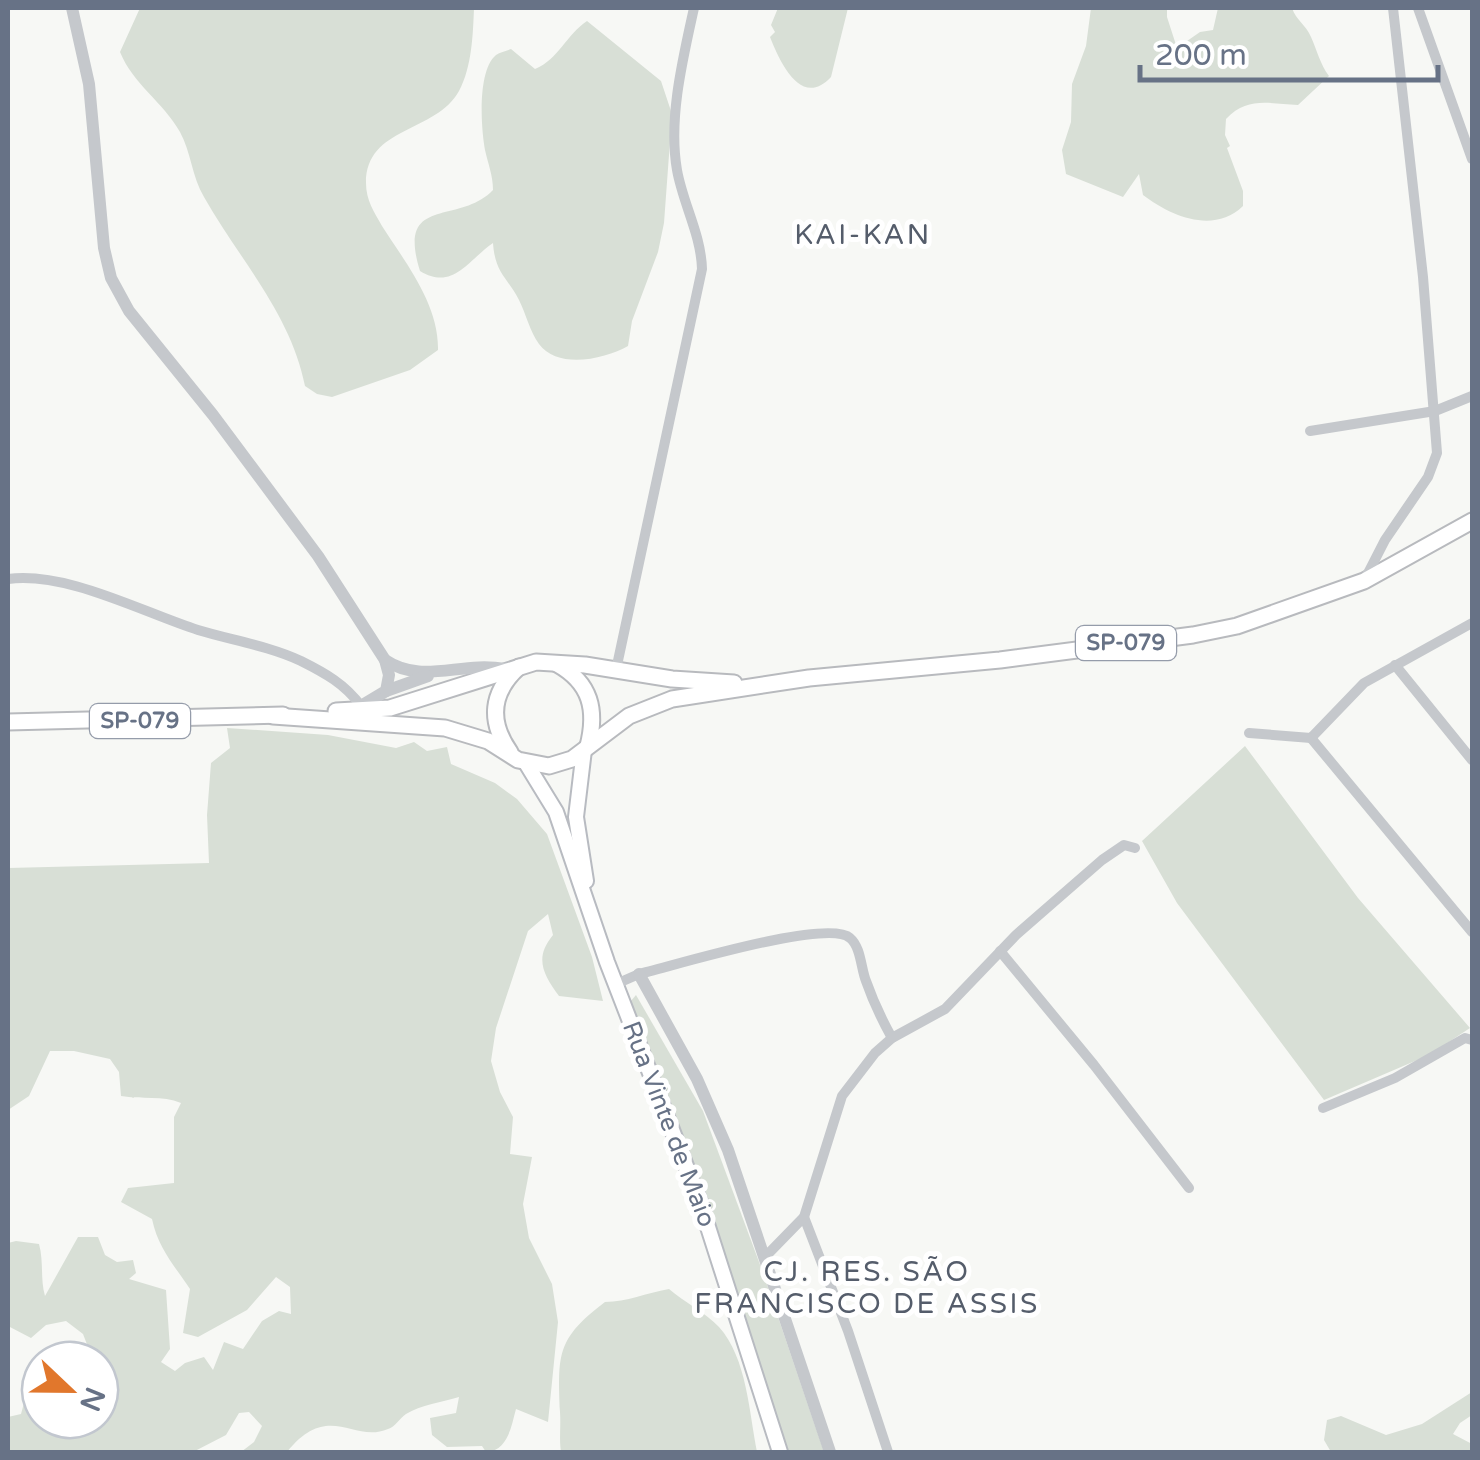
<svg xmlns="http://www.w3.org/2000/svg" width="1480" height="1460" font-family="'Varela Round',sans-serif">
  <style>
    .green { fill: #d8dfd6 }
    .lines { fill: none; stroke-linecap: round; stroke-linejoin: round }
    .secondary-casing { stroke: #b8bbc1; stroke-width: 18 }
    .trunk-casing { stroke: #b8babe; stroke-width: 19 }
    .minor { stroke: #c5c8cc; stroke-width: 10 }
    .tertiary { stroke: #c5c8cc; stroke-width: 12 }
    .secondary { stroke: #fff; stroke-width: 14 }
    .trunk { stroke: #fff; stroke-width: 15 }
    .labels { text-anchor: middle; dominant-baseline: central; stroke-width: 10; stroke-linejoin: round; paint-order: stroke }
    .shield { fill: #fff; stroke: #959caa; stroke-width: 2.5 }
    .shield-label { font-size: 22px; font-weight: bold; fill: #677286 }
    .street-label { font-size: 25px; fill: #677286; stroke: #fff }
    .neighbourhood-label { font-size: 28px; letter-spacing: 2.5px; fill: #555d6b; stroke: #fff }
  </style>
  <rect width="100%" height="100%" fill="#f7f8f5"/>
  <g class="green">
    <path d="M 140,8 L 474,8 C 473,34 472,67 459,91 C 436,133 366,126 366,183 C 366,200 374,212 382,226 C 405,262 439,304 438,350 L 410,370 L 332,397 L 317,394 L 305,386 C 291,314 239,259 204,197 C 192,177 191,152 180,132 C 163,102 133,84 120,52 Z"/>
    <path d="M 778,8 L 848,8 L 831,77 C 801,109 780,62 770,37 L 775,32 L 771,25 Z"/>
    <path d="M 1091,8 L 1167,8 L 1167,17 L 1177,48 L 1200,32 L 1213,30 L 1218,8 L 1292,8 C 1296,20 1306,25 1311,37 C 1317,50 1320,64 1329,76 L 1298,105 C 1269,104 1248,96 1226,119 L 1225,135 L 1230,146 L 1227,148 L 1243,191 L 1243,206 C 1214,234 1172,217 1143,195 L 1139,174 L 1123,197 L 1066,174 L 1062,150 L 1071,122 L 1072,84 L 1086,46 Z"/>
    <path d="M 587,21 L 661,81 L 672,114 L 664,223 L 658,252 L 632,321 L 628,346 C 605,359 558,370 539,344 C 530,332 526,314 519,300 C 507,277 495,273 493,243 C 467,261 453,291 420,271 C 396,194 459,226 493,190 C 493,175 488,164 485,150 C 481,128 477,71 496,55 C 500,52 506,51 511,49 L 535,69 C 559,59 566,35 587,21 Z"/>
    <path d="M 227,728 L 328,735 L 396,748 L 414,742 L 427,751 L 447,747 L 451,764 L 495,783 L 517,799 L 547,834 L 592,957 L 603,1001 L 559,996 C 543,974 534,958 553,935 L 548,914 L 528,931 L 496,1028 L 491,1061 L 500,1092 L 513,1117 L 510,1154 L 532,1157 L 523,1204 L 529,1238 L 552,1284 L 558,1322 L 548,1422 L 516,1409 C 511,1427 508,1451 486,1452 L 482,1446 L 447,1447 L 432,1435 L 430,1418 L 456,1413 L 459,1397 C 443,1402 420,1405 406,1414 C 400,1418 395,1427 388,1429 C 353,1444 329,1400 287,1452 L 241,1452 L 254,1442 L 262,1426 L 249,1412 L 239,1413 L 226,1435 L 193,1452 L 8,1452 L 8,1417 L 21,1414 L 27,1392 L 40,1381 L 40,1420 L 100,1420 L 100,1360 L 72,1360 L 88,1347 L 83,1334 L 66,1321 L 46,1325 L 31,1338 L 8,1326 L 8,1243 L 16,1241 L 39,1244 C 44,1262 40,1279 45,1296 L 78,1237 L 98,1237 L 105,1255 L 117,1262 L 133,1260 L 136,1273 L 129,1279 L 166,1290 L 170,1349 L 161,1362 L 175,1371 L 185,1363 L 204,1357 L 213,1370 L 224,1342 L 243,1349 L 262,1321 L 279,1311 L 291,1314 L 290,1287 L 276,1277 L 247,1310 L 198,1337 L 183,1333 L 190,1289 C 174,1265 158,1248 152,1219 L 121,1202 L 128,1188 L 174,1183 L 174,1117 L 181,1103 C 162,1095 142,1100 121,1096 L 119,1072 L 110,1059 L 74,1051 L 50,1051 L 29,1096 L 8,1110 L 8,868 L 209,863 L 207,815 L 211,763 L 230,748 Z"/>
    <path d="M 1245,746 L 1358,898 L 1470,1028 L 1429,1055 L 1324,1100 L 1177,903 L 1142,841 Z"/>
    <path d="M 636,995 L 703,1111 L 762,1270 L 824,1452 L 789,1452 L 630,1002 Z"/>
    <path d="M 669,1289 C 684,1302 706,1313 719,1327 C 747,1358 749,1413 757,1452 L 561,1452 C 559,1439 561,1426 560,1412 C 558,1355 556,1339 605,1302 C 627,1302 646,1293 669,1289 Z"/>
    <path d="M 1472,1392 L 1472,1415 L 1460,1423 L 1453,1434 L 1472,1444 L 1472,1452 L 1331,1452 L 1324,1440 L 1327,1420 L 1341,1416 L 1386,1435 L 1422,1424 Z"/>
  </g>
  <g class="lines">
    <g class="secondary-casing">
      <g id="secondary">
        <path d="M 584,750 L 576,817 L 586,881"/>
        <path d="M 526,763 L 556,812 L 607,962 L 700,1202 L 780,1452"/>
      </g>
    </g>
    <g class="trunk-casing">
      <g id="trunk">
        <path d="M 557,664 C 591,683 597,710 588,746"/>
        <path d="M 336,711 L 390,708 L 536,662 L 585,665 L 672,679 L 734,683"/>
        <path d="M 273,716 L 445,728 L 488,741 L 518,760 L 549,766 L 572,759 L 629,716 L 672,699 L 809,678 L 1000,660 L 1193,635 L 1237,626 L 1364,581 L 1472,521"/>
        <path d="M 8,722 L 283,715"/>
        <path d="M 510,752 C 488,721 491,692 519,667"/>
      </g>
    </g>
    <g class="minor">
      <path d="M 1418,8 L 1472,159"/>
      <path d="M 1310,431 L 1435,411 L 1472,396"/>
      <path d="M 8,579 C 66,571 142,612 198,630 C 231,640 269,646 301,661 C 325,673 345,684 361,706"/>
      <path d="M 1365,579 L 1385,540 L 1428,477 L 1437,453 L 1423,277 L 1393,8"/>
      <path d="M 1395,665 L 1472,760"/>
      <path d="M 616,670 L 702,269 C 701,234 683,204 677,170 C 668,119 683,58 694,8"/>
      <path d="M 1249,733 L 1311,738 L 1364,683 L 1472,623"/>
      <path d="M 1311,738 L 1472,932"/>
      <path d="M 1000,951 L 1094,1065 L 1189,1188"/>
      <path d="M 616,984 L 639,974 C 673,966 828,918 850,938 C 861,947 861,969 866,981 C 873,1001 882,1020 892,1038"/>
      <path d="M 1323,1108 L 1395,1078 L 1465,1038 L 1472,1040"/>
      <path d="M 804,1217 L 848,1331 L 888,1452"/>
      <path d="M 766,1256 L 804,1217 L 842,1096 L 875,1053 L 892,1038 L 945,1009 L 1016,935 L 1102,860 L 1124,845 L 1135,848"/>
    </g>
    <g class="tertiary">
      <path d="M 72,8 L 89,84 L 104,248 L 111,278 L 129,311 L 213,415 L 318,556 L 385,660 L 389,675 L 386,691 L 356,709"/>
      <path d="M 385,660 C 422,685 460,661 505,669"/>
      <path d="M 386,691 L 428,676"/>
      <path d="M 639,974 L 697,1079 L 728,1150 L 830,1452"/>
    </g>
    <use href="#secondary" class="secondary"/>
    <use href="#trunk" class="trunk"/>
  </g>
  <g class="labels">
    <g class="shield">
      <rect x="1076" y="626" width="100" height="34" rx="8"/>
      <rect x="90" y="704" width="100" height="34" rx="8"/>
    </g>
    <g class="shield-label">
      <text x="1126" y="643">SP-079</text>
      <text x="140" y="721">SP-079</text>
    </g>
    <g class="street-label">
      <text transform="translate(669 1124) rotate(69)">Rua Vinte de Maio</text>
    </g>
    <g class="neighbourhood-label">
      <text x="863" y="235">KAI-KAN</text>
      <text x="867" y="1272">CJ. RES. SÃO<tspan x="867" dy="32">FRANCISCO DE ASSIS</tspan></text>
    </g>
  </g>
  <rect width="1480" height="1460" fill="none" stroke="#677286" stroke-width="20"/>
  <g transform="translate(70 1390) rotate(112)"><circle r="48" fill="#ffffff" stroke="#c2c7cf" stroke-width="2.5"/>
  <path d="M0-8L18 38L0 25L-18 38Z" fill="#e1772c"/>
  <text y="-15" font-size="28" font-weight="bold" text-anchor="middle" fill="#677286">N</text>
  </g>
  <path d="M1140 65v15h298v-15" fill="none" stroke="#677286" stroke-width="5"/>
  <text x="1155" y="65" font-size="30" fill="#677286" stroke="#ffffff" stroke-width="8" paint-order="stroke">200 m</text>
</svg>
